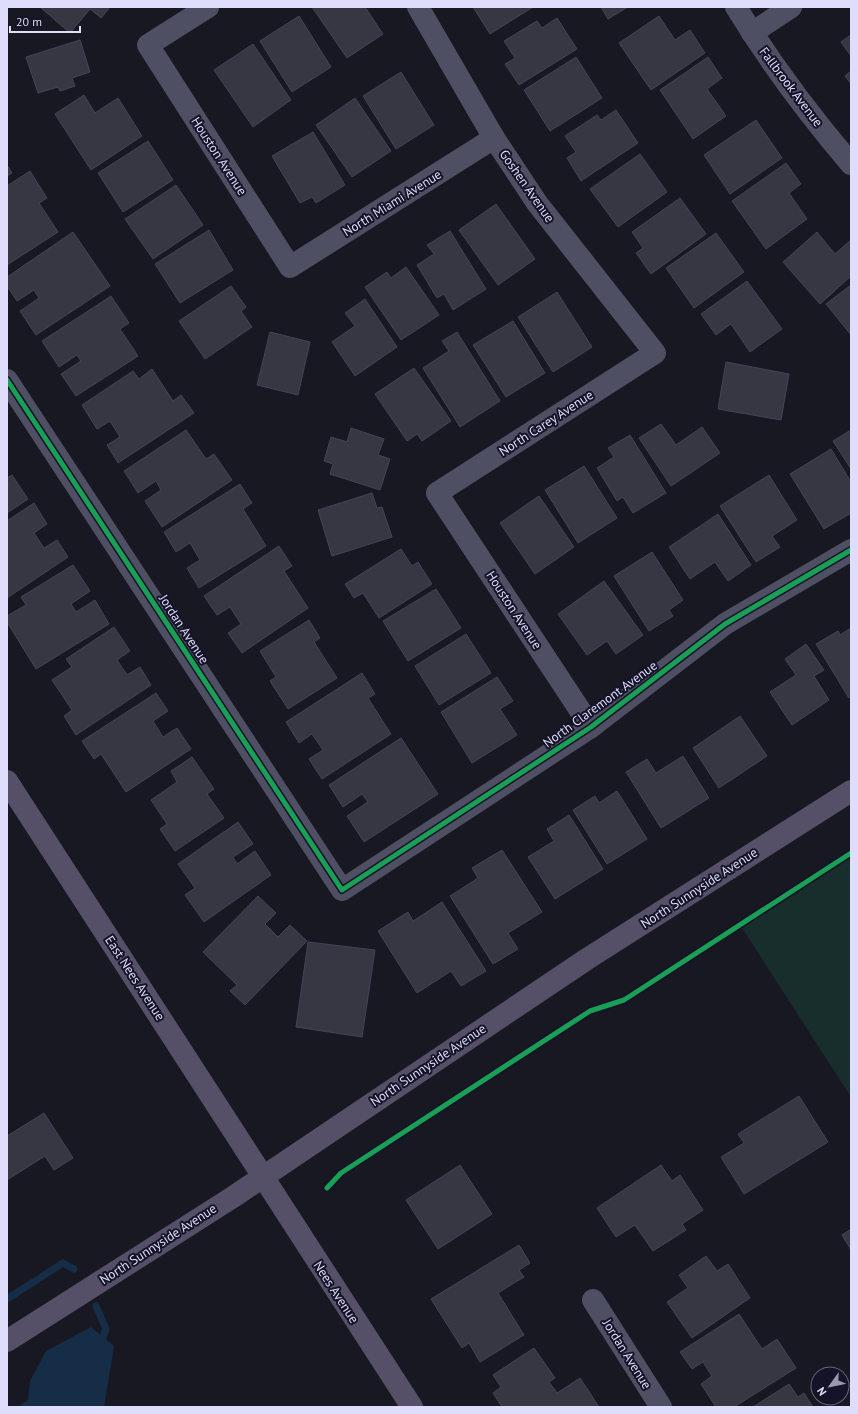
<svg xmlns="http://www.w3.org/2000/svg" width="858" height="1414" font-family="'PT Sans',sans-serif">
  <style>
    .green { fill: #172e2c }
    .water { fill: #152d47 }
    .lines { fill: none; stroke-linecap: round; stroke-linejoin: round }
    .stream { stroke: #152d47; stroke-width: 7 }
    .building { fill: #373744; stroke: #454356 }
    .minor { stroke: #4e4f63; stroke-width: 22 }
    .major { stroke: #555067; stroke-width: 22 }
    .cycleway-casing { stroke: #141328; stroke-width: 8 }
    .cycleway { stroke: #1a9f57; stroke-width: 5 }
    .labels { text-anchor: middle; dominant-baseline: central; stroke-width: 4; stroke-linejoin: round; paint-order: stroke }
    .street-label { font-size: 13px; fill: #dedefc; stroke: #141328 }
  </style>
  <rect width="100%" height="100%" fill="#181823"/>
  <path class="green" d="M 851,856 L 851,1097 L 742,928 Z"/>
  <path class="water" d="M 91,1327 L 114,1346 L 104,1407 L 18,1407 L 28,1400 L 30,1381 L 46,1351 Z"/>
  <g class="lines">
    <g class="stream">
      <path d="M 7,1299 L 63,1263 L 74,1269"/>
      <path d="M 96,1306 L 106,1329 L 100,1345"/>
    </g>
  </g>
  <g class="building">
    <path d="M 40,7 L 110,7 L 101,18 L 90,9 L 70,33 Z"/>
    <path d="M 312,7 L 365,7 L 383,34 L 347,58 Z"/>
    <path d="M 473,7 L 533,7 L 490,34 Z"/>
    <path d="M 601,7 L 628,7 L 608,19 Z"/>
    <path d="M 299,16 L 331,67 L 292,92 L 260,41 Z"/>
    <path d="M 659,16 L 675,40 L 690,30 L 705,53 L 651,90 L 619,43 Z"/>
    <path d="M 557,18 L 577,49 L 519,85 L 505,64 L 515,58 L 504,41 L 537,21 L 542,28 Z"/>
    <path d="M 851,35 L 851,56 L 841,42 Z"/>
    <path d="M 80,40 L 90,72 L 72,78 L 75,86 L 60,91 L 58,87 L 38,93 L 26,57 Z"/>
    <path d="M 253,44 L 291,100 L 253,127 L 214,70 Z"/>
    <path d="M 576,57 L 602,98 L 550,131 L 524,90 Z"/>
    <path d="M 708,57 L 722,78 L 707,89 L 726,116 L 693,139 L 660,90 Z"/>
    <path d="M 851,71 L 851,84 L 845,76 Z"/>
    <path d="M 401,72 L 434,125 L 396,149 L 363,96 Z"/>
    <path d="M 84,95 L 95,113 L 118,98 L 142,136 L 91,170 L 55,114 Z"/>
    <path d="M 355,98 L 391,151 L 352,177 L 316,125 Z"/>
    <path d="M 616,110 L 638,143 L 581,181 L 567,158 L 576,152 L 565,136 L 597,115 L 601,120 Z"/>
    <path d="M 756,120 L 782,158 L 730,194 L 704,155 Z"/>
    <path d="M 313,132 L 345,185 L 316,203 L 312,197 L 300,203 L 272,156 Z"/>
    <path d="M 148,141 L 173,180 L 123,212 L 98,173 Z"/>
    <path d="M 640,154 L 667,192 L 618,227 L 590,189 Z"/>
    <path d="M 786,163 L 801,184 L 789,193 L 807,219 L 766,249 L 732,201 Z"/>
    <path d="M 7,165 L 12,173 L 7,176 Z"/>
    <path d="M 30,171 L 47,198 L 39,203 L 58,232 L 7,265 L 7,186 Z"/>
    <path d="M 176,185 L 203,225 L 153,259 L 125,219 Z"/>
    <path d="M 680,198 L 706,234 L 651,274 L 636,253 L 643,248 L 632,232 Z"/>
    <path d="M 496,204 L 535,259 L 498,285 L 459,230 Z"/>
    <path d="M 209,230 L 233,270 L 180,303 L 155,264 Z"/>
    <path d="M 450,231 L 486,289 L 453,310 L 444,294 L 437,298 L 417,265 L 434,254 L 427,245 Z"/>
    <path d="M 73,232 L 110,286 L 36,335 L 20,311 L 39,298 L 34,290 L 17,301 L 7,286 L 7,277 Z"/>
    <path d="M 817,232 L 835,254 L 851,240 L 851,276 L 820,304 L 783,262 Z"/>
    <path d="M 716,233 L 744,272 L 694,308 L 666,268 Z"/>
    <path d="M 406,267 L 439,315 L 401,340 L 365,287 L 387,272 L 391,278 Z"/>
    <path d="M 747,281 L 782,329 L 750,352 L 731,324 L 716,335 L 701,314 Z"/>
    <path d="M 851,285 L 851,335 L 826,304 Z"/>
    <path d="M 231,286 L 246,307 L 241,311 L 252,327 L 205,359 L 179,321 Z"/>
    <path d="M 557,292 L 592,347 L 553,372 L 518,317 Z"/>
    <path d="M 111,296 L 129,323 L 120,329 L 138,356 L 76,396 L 61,374 L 81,361 L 77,355 L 59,367 L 42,341 Z"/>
    <path d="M 365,299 L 397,347 L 355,376 L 332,342 L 355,326 L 345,313 Z"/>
    <path d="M 513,321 L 545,373 L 506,397 L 473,345 Z"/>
    <path d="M 270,332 L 310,342 L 298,395 L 257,385 Z"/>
    <path d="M 457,332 L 500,401 L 460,427 L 423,368 L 449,351 L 442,341 Z"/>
    <path d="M 726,362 L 789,374 L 781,420 L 718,409 Z"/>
    <path d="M 414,368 L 451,421 L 422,441 L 417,434 L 407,441 L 375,394 Z"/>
    <path d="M 152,369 L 173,401 L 181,395 L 194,413 L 118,463 L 107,445 L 120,437 L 110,421 L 97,429 L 82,405 L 133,371 L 139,379 Z"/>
    <path d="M 661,424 L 676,445 L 702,427 L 720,453 L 671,486 L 639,438 Z"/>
    <path d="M 351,428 L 384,439 L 378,455 L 390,459 L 380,490 L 330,474 L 333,464 L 324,461 L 331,437 L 347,442 Z"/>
    <path d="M 186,430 L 206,459 L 214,454 L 232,480 L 162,527 L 145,501 L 161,490 L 156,481 L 138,493 L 124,471 Z"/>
    <path d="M 851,430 L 851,469 L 833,441 Z"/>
    <path d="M 630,435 L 666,493 L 633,513 L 623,497 L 617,501 L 597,468 L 614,457 L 608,448 Z"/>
    <path d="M 831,449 L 851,482 L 851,513 L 824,529 L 790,474 Z"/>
    <path d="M 584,466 L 617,518 L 578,543 L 545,490 Z"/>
    <path d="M 12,475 L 28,499 L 7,513 L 7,478 Z"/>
    <path d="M 769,475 L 797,520 L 772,536 L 780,547 L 756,562 L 720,506 Z"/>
    <path d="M 240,484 L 252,503 L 243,509 L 266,546 L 199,588 L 187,568 L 200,560 L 190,543 L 176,552 L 164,532 Z"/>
    <path d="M 372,493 L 377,508 L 382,507 L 392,537 L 332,556 L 318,510 Z"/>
    <path d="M 539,496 L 574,547 L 535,574 L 500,523 Z"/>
    <path d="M 34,503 L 47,524 L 34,533 L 44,548 L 57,540 L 68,557 L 7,598 L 7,521 Z"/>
    <path d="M 718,514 L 751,565 L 728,581 L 715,562 L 690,579 L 669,547 Z"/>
    <path d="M 279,546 L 292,566 L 284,571 L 308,608 L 242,653 L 228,633 L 241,624 L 230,607 L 217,615 L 204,596 Z"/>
    <path d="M 401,549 L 412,566 L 418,562 L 432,584 L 379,618 L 363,593 L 354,598 L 345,584 Z"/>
    <path d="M 652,552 L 683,600 L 669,610 L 673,616 L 649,631 L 614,576 Z"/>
    <path d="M 73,565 L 90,591 L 71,604 L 76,612 L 95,600 L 109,624 L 36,669 L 7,622 L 7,616 L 26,605 L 21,597 Z"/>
    <path d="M 604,581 L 643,635 L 616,654 L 607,641 L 587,655 L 558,614 Z"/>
    <path d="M 436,589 L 461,628 L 408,661 L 383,621 Z"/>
    <path d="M 309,620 L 320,638 L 314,642 L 337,678 L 288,709 L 270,681 L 276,677 L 260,651 Z"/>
    <path d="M 114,627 L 130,651 L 117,660 L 127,675 L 140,667 L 151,685 L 76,735 L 64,716 L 72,710 L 52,680 L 72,667 L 66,659 Z"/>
    <path d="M 851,628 L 851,697 L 849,698 L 816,644 L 838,631 L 840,635 Z"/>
    <path d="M 466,634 L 491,673 L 439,705 L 415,666 Z"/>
    <path d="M 806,644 L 824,670 L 814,676 L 829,700 L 792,725 L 770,692 L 796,675 L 785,659 Z"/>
    <path d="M 362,673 L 375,694 L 368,698 L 391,734 L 322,779 L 309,759 L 323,750 L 312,734 L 299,743 L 286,722 Z"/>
    <path d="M 497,677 L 513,701 L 500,709 L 517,735 L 472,763 L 441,712 Z"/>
    <path d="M 156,693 L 168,711 L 153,721 L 163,737 L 177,728 L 191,749 L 126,792 L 101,754 L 94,759 L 82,741 Z"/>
    <path d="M 740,716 L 767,756 L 719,788 L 693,748 Z"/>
    <path d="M 401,738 L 438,794 L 364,842 L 347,816 L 368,802 L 362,794 L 343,807 L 329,785 Z"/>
    <path d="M 683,756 L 709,798 L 661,828 L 626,772 L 647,759 L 656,773 Z"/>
    <path d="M 192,757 L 214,789 L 207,794 L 224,818 L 175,851 L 160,829 L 167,824 L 151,800 L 177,782 L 171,771 Z"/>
    <path d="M 617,791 L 647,839 L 607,864 L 573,810 L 595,796 L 599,803 Z"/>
    <path d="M 569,815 L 603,869 L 555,899 L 528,857 L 554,841 L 547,829 Z"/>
    <path d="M 238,822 L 253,844 L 233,857 L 237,864 L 255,851 L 271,875 L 204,922 L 185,895 L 195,888 L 178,864 Z"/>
    <path d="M 502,850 L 542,912 L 508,933 L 518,949 L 493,964 L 450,896 L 478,878 L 472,868 Z"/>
    <path d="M 258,896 L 276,913 L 265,924 L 278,937 L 290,925 L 307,941 L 245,1005 L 230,991 L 237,985 L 203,952 Z"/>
    <path d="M 442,902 L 486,971 L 461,986 L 451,971 L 417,993 L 378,931 L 408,912 L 413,921 Z"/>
    <path d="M 308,942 L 375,950 L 362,1037 L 296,1027 Z"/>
    <path d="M 799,1096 L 828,1142 L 744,1194 L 721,1157 L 744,1143 L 738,1134 Z"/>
    <path d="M 44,1113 L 73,1158 L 54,1170 L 45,1156 L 7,1180 L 7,1136 Z"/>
    <path d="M 460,1165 L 492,1214 L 438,1249 L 406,1200 Z"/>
    <path d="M 661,1165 L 672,1181 L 680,1175 L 703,1210 L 682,1224 L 686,1230 L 653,1251 L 635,1225 L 616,1237 L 597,1208 Z"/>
    <path d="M 851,1229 L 851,1250 L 842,1235 Z"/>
    <path d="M 519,1245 L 530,1263 L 519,1270 L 524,1277 L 498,1293 L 524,1335 L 480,1362 L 469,1343 L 462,1348 L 431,1299 Z"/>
    <path d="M 706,1256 L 717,1271 L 728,1264 L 750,1298 L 692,1338 L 667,1302 L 688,1288 L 679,1275 Z"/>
    <path d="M 739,1314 L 762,1349 L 777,1339 L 796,1368 L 734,1407 L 716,1407 L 701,1384 L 712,1376 L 703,1362 L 692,1369 L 680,1352 Z"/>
    <path d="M 534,1348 L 555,1378 L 549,1382 L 557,1393 L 580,1378 L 599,1407 L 502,1407 L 493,1393 L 501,1387 L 493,1375 Z"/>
    <path d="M 789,1384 L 798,1397 L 804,1393 L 813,1407 L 753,1407 Z"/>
  </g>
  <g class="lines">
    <g class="minor">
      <path d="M 208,7 L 148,45 L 290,267 L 494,138"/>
      <path d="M 418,7 L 494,138 L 537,203 L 655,353 L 437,493 L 591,727"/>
      <path d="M 736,7 C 769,61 810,116 851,164"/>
      <path d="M 752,33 L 791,7"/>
      <path d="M 7,380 L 342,890 L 591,727 L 725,624 L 851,550"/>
      <path d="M 593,1300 L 661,1407"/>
    </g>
    <g class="major">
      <path d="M 7,781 L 412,1407"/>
      <path d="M 7,1341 L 233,1197 L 587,959 L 851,791"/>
    </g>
    <g class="cycleway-casing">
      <g id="cycleway">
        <path d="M 7,380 L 342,890 L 591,727 L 725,624 L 851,550"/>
        <path d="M 327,1188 L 341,1173 L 590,1011 L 624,1000 L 851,853"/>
      </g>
    </g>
    <use href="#cycleway" class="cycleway"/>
  </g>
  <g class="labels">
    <g class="street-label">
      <text transform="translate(791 87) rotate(53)">Fallbrook Avenue</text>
      <text transform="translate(219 156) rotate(57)">Houston Avenue</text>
      <text transform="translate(527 186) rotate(55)">Goshen Avenue</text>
      <text transform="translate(392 203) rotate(-32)">North Miami Avenue</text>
      <text transform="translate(546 423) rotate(-33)">North Carey Avenue</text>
      <text transform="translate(514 610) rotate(57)">Houston Avenue</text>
      <text transform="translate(184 629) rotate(57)">Jordan Avenue</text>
      <text transform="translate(600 704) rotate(-36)">North Claremont Avenue</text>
      <text transform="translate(699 888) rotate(-33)">North Sunnyside Avenue</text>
      <text transform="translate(135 978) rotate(57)">East Nees Avenue</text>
      <text transform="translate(428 1065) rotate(-34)">North Sunnyside Avenue</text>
      <text transform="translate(158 1244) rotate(-33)">North Sunnyside Avenue</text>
      <text transform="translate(336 1292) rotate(57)">Nees Avenue</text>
      <text transform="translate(627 1354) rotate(58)">Jordan Avenue</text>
    </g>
  </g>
  <rect width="858" height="1414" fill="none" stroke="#dedefc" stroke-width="16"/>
  <g transform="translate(830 1386) rotate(237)"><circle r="19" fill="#141328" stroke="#65647d"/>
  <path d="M0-3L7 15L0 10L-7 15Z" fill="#9999b0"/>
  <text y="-6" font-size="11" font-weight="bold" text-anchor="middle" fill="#dedefc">N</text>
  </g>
  <path d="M10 26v6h70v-6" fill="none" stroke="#dedefc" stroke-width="2"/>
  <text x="16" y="26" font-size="12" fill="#dedefc" stroke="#141328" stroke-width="3" paint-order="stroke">20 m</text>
</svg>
